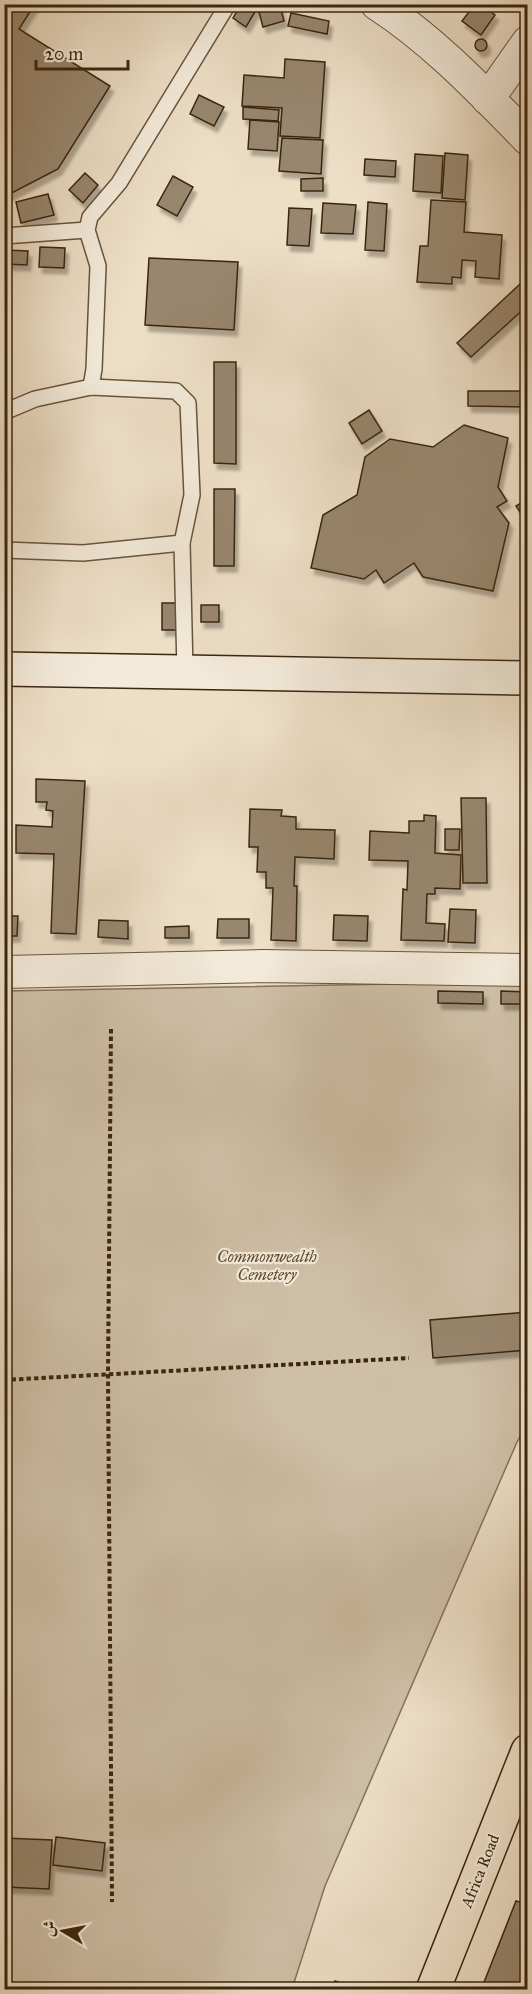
<svg xmlns="http://www.w3.org/2000/svg" width="532" height="1994" font-family="'IM FELL Great Primer',Amiri,serif">
  <style>
    .green { fill: #cfbfa7; stroke: #85725a; stroke-width: 1.5 }
    .building { fill: #98866e; stroke: #3b260e; stroke-width: 1.5; filter: url(#shadow) }
    .lines { fill: none; stroke-linecap: round; stroke-linejoin: round }
    .service-casing { stroke: #68543c; stroke-width: 18 }
    .minor-casing { stroke: #68543c; stroke-width: 34 }
    .secondary-casing { stroke: #3b260e; stroke-width: 36 }
    .trunk-casing { stroke: #3b260e; stroke-width: 36 }
    .path { stroke: #3b260e; stroke-width: 4; stroke-dasharray: 4.5 3; stroke-linecap: butt }
    .service { stroke: #f3eada; stroke-width: 15 }
    .minor { stroke: #f3eada; stroke-width: 32 }
    .secondary { stroke: #f3eada; stroke-width: 33 }
    .trunk { stroke: #eddec6; stroke-width: 33 }
    .labels { text-anchor: middle; dominant-baseline: central; stroke-width: 4.5; stroke-linejoin: round; paint-order: stroke }
    .park-label { font-size: 16px; font-style: italic; fill: #604c34; stroke: #f3eada }
    .street-label { font-size: 16px; fill: #3b260e; stroke: #f3eada }
  </style>
  <defs>
    <filter id="shadow"><feDropShadow dx="3.5" dy="6" stdDeviation="1.5" flood-color="#0004"/></filter>
  </defs>
  <rect width="100%" height="100%" fill="#eddec6"/>
  <filter id="stains"><feTurbulence type="fractalNoise" baseFrequency=".00333" numOctaves="4"/><feColorMatrix values="0 0 0 0 .2 0 0 0 0 .09 0 0 0 0 .02 0 0 0 .5 -.17"/></filter>
  <radialGradient id="worn" r=".72"><stop offset=".6" stop-color="#630" stop-opacity="0"/><stop offset="1" stop-color="#630" stop-opacity=".3"/></radialGradient>
  <path class="green" d="M 447,983 L 527,985 L 527,1425 L 517,1442 L 325,1886 L 292,1989 L 5,1989 L 4,991 Z"/>
  <g class="building">
    <path d="M 4,4 L 35,4 L 19,29 L 110,86 L 58,169 L 4,197 Z"/>
    <path d="M 241,4 L 259,5 L 246,27 L 233,18 Z"/>
    <path d="M 475,4 L 481,4 L 495,15 L 481,35 L 462,21 Z"/>
    <path d="M 280,6 L 284,21 L 263,27 L 259,12 Z"/>
    <path d="M 291,13 L 329,21 L 327,34 L 288,26 Z"/>
    <circle cx="481" cy="45" r="6"/>
    <path d="M 285,59 L 325,62 L 320,138 L 280,136 L 282,108 L 242,106 L 244,75 L 284,78 Z"/>
    <path d="M 199,95 L 224,107 L 214,126 L 190,114 Z"/>
    <path d="M 243,107 L 279,110 L 278,121 L 243,119 Z"/>
    <path d="M 250,120 L 279,122 L 277,151 L 248,149 Z"/>
    <path d="M 282,138 L 323,140 L 321,174 L 279,171 Z"/>
    <path d="M 445,153 L 468,155 L 465,200 L 442,198 Z"/>
    <path d="M 415,154 L 443,156 L 441,193 L 413,191 Z"/>
    <path d="M 365,159 L 396,161 L 395,177 L 364,175 Z"/>
    <path d="M 85,173 L 98,185 L 83,203 L 69,190 Z"/>
    <path d="M 173,176 L 193,187 L 177,216 L 157,205 Z"/>
    <path d="M 323,178 L 323,191 L 301,191 L 301,179 Z"/>
    <path d="M 48,194 L 54,215 L 21,223 L 16,202 Z"/>
    <path d="M 431,200 L 466,202 L 464,232 L 502,235 L 499,279 L 475,277 L 476,261 L 462,260 L 461,278 L 452,277 L 452,284 L 417,282 L 420,246 L 428,246 Z"/>
    <path d="M 368,202 L 387,204 L 384,251 L 365,250 Z"/>
    <path d="M 323,203 L 356,205 L 353,234 L 321,233 Z"/>
    <path d="M 289,208 L 312,209 L 309,246 L 287,245 Z"/>
    <path d="M 40,247 L 65,248 L 64,268 L 39,267 Z"/>
    <path d="M 5,250 L 28,251 L 27,265 L 4,264 Z"/>
    <path d="M 149,258 L 238,262 L 234,330 L 145,325 Z"/>
    <path d="M 520,284 L 528,292 L 528,305 L 471,357 L 457,343 Z"/>
    <path d="M 214,362 L 236,362 L 236,464 L 214,463 Z"/>
    <path d="M 468,391 L 528,391 L 528,407 L 468,406 Z"/>
    <path d="M 369,410 L 382,431 L 362,444 L 349,423 Z"/>
    <path d="M 464,425 L 508,438 L 498,487 L 507,501 L 497,507 L 509,523 L 493,591 L 423,577 L 414,563 L 384,583 L 376,570 L 364,579 L 311,568 L 323,515 L 357,495 L 365,457 L 390,439 L 433,447 Z"/>
    <path d="M 214,489 L 235,489 L 234,566 L 214,566 Z"/>
    <path d="M 528,499 L 528,524 L 516,506 Z"/>
    <rect x="162" y="603" width="15" height="27"/>
    <rect x="201" y="605" width="18" height="17"/>
    <path d="M 36,779 L 85,781 L 76,934 L 51,933 L 54,854 L 16,853 L 16,825 L 52,827 L 53,811 L 46,810 L 47,802 L 36,802 Z"/>
    <path d="M 461,798 L 486,798 L 487,883 L 463,883 Z"/>
    <path d="M 250,809 L 282,810 L 281,816 L 296,817 L 296,829 L 335,830 L 334,859 L 295,857 L 294,886 L 297,886 L 296,941 L 271,940 L 273,888 L 266,888 L 266,872 L 257,872 L 258,847 L 249,847 Z"/>
    <path d="M 424,815 L 436,816 L 435,853 L 461,855 L 460,889 L 435,888 L 435,894 L 427,894 L 426,923 L 445,924 L 444,941 L 401,940 L 403,889 L 407,890 L 408,861 L 369,860 L 370,831 L 409,833 L 409,821 L 424,821 Z"/>
    <path d="M 445,829 L 460,829 L 459,850 L 445,850 Z"/>
    <path d="M 450,909 L 476,910 L 475,943 L 448,942 Z"/>
    <path d="M 334,915 L 368,916 L 367,941 L 333,940 Z"/>
    <path d="M 4,916 L 18,916 L 17,936 L 4,936 Z"/>
    <path d="M 218,919 L 249,919 L 249,938 L 217,938 Z"/>
    <path d="M 99,920 L 128,921 L 128,939 L 98,937 Z"/>
    <path d="M 189,926 L 189,938 L 165,938 L 165,927 Z"/>
    <path d="M 438,991 L 483,992 L 483,1004 L 438,1003 Z"/>
    <path d="M 501,991 L 528,992 L 528,1004 L 501,1004 Z"/>
    <path d="M 528,1312 L 528,1350 L 433,1358 L 430,1320 Z"/>
    <path d="M 56,1837 L 105,1843 L 102,1871 L 53,1865 Z"/>
    <path d="M 4,1838 L 52,1840 L 49,1889 L 4,1887 Z"/>
    <path d="M 516,1901 L 528,1904 L 528,1990 L 481,1990 Z"/>
    <path d="M 335,1981 L 362,1990 L 332,1990 Z"/>
  </g>
  <g class="lines">
    <g class="service-casing">
      <g id="service">
        <path d="M 4,236 L 87,230"/>
        <path d="M 91,387 L 94,369 L 98,266 L 87,230 L 90,217 L 119,183 L 228,4"/>
        <path d="M 4,412 L 35,399 L 91,387 L 176,391 L 188,403 L 192,495 L 182,543 L 185,671"/>
        <path d="M 4,550 L 83,553 L 182,543"/>
      </g>
    </g>
    <g class="minor-casing">
      <g id="minor">
        <path d="M 377,4 C 433,40 481,91 528,139"/>
        <path d="M 488,99 L 528,42"/>
        <path d="M 4,972 L 262,966 L 528,970"/>
      </g>
    </g>
    <g class="secondary-casing">
      <path id="secondary" d="M 4,669 L 528,678"/>
    </g>
    <g class="trunk-casing">
      <path id="trunk" d="M 433,1990 L 528,1751"/>
    </g>
    <g class="path">
      <path d="M 111,1029 L 108,1374 L 112,1902"/>
      <path d="M 4,1380 L 409,1358"/>
    </g>
    <use href="#service" class="service"/>
    <use href="#minor" class="minor"/>
    <use href="#secondary" class="secondary"/>
    <use href="#trunk" class="trunk"/>
  </g>
  <g class="labels">
    <g class="park-label">
      <text x="267" y="1256">Commonwealth<tspan x="267" dy="18">Cemetery</tspan></text>
    </g>
    <g class="street-label">
      <text transform="translate(480 1871) rotate(-68)">Africa Road</text>
    </g>
  </g>
  <rect width="532" height="1994" fill="none" stroke="#eddec6" stroke-width="24"/>
  <rect x="6" y="6" width="520" height="1982" fill="none" stroke="#3b260e" stroke-width="3"/>
  <rect x="12" y="12" width="508" height="1970" fill="none" stroke="#3b260e" stroke-width="1.5"/>
  <g transform="translate(63 1931) rotate(280)" stroke="#f3eada" stroke-width="4.5" paint-order="stroke">
  <path d="M0-4.5L10 22L0 15L-10 22Z" fill="#3b260e"/>
  <text y="-9" font-size="16" font-weight="bold" text-anchor="middle" fill="#3b260e">ش</text>
  </g>
  <path d="M36 60v9h92v-9" fill="none" stroke="#3b260e" stroke-width="3"/>
  <text x="45" y="60" font-size="18" fill="#3b260e" stroke="#f3eada" stroke-width="4.5" paint-order="stroke">20 m</text>
  <rect width="100%" height="100%" filter="url(#stains)"/>
  <rect width="100%" height="100%" fill="url(#worn)"/>
</svg>
